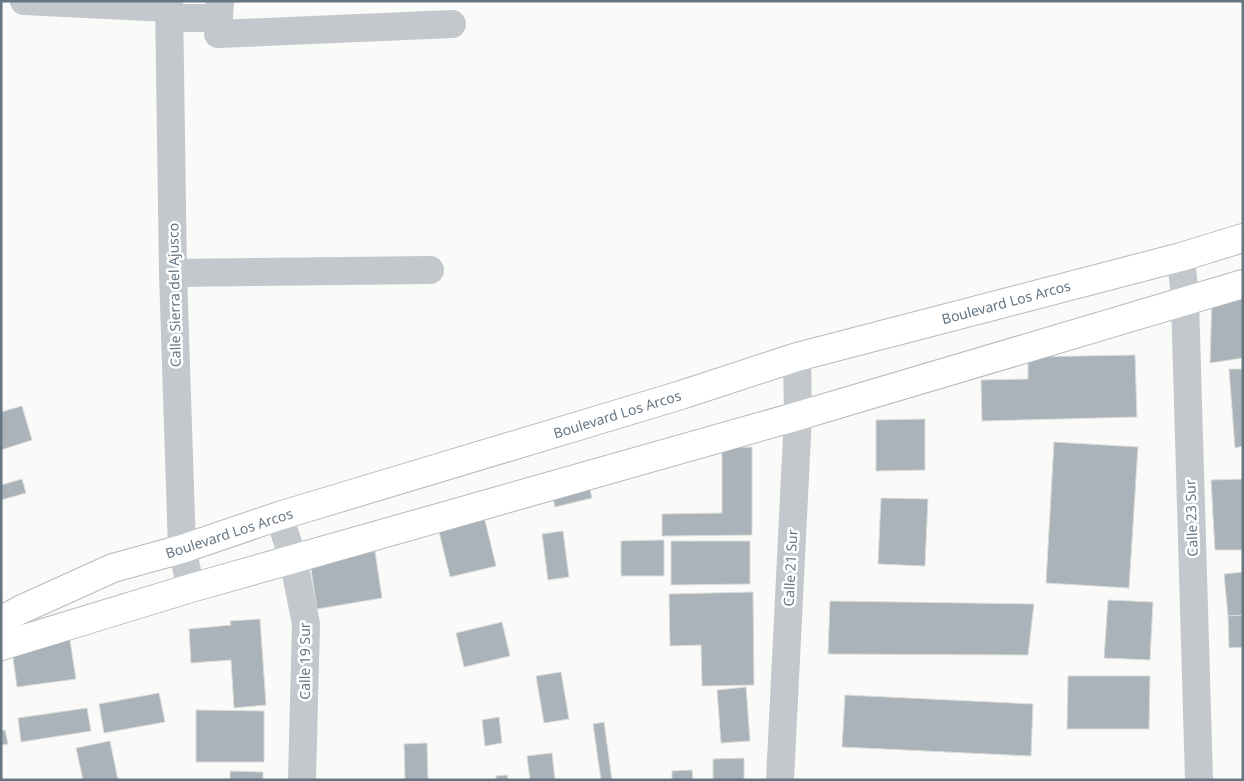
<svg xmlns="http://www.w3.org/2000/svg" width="1244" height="781" font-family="'Noto Sans',sans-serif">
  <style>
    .building { fill: #aab3b9; stroke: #dcdcda }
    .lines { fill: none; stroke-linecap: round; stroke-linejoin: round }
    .major-casing { stroke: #b5babe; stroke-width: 30 }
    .minor { stroke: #c3c8cc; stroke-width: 28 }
    .major { stroke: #fff; stroke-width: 28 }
    .labels { text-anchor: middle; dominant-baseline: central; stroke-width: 5; stroke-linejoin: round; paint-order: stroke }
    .street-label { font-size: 14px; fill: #657683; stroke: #fff }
  </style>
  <rect width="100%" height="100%" fill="#fafaf8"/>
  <g class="building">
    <path d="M 1243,290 L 1243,358 L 1210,363 L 1212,297 Z"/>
    <path d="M 1135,355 L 1137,417 L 982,421 L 981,380 L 1028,379 L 1028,357 Z"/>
    <path d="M 1229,369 L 1243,369 L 1243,446 L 1235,448 Z"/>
    <path d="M 22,406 L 32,440 L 1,450 L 1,412 Z"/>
    <path d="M 925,419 L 925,470 L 876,471 L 876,420 Z"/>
    <path d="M 1054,442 L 1138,447 L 1129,588 L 1046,583 Z"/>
    <path d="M 752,447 L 752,535 L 662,536 L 662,514 L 722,513 L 722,448 Z"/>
    <path d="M 22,479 L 26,493 L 1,500 L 1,485 Z"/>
    <path d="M 1243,479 L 1243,550 L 1215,550 L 1211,480 Z"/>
    <path d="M 588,481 L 592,498 L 555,507 L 551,490 Z"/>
    <path d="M 881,498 L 928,499 L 925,566 L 878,564 Z"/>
    <path d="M 482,508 L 496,566 L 450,577 L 436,519 Z"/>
    <path d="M 563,531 L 569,577 L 548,580 L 542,534 Z"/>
    <path d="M 664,540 L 664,576 L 621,576 L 621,541 Z"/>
    <path d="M 671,541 L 750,541 L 750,584 L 671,585 Z"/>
    <path d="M 374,545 L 382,598 L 317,609 L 309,556 Z"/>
    <path d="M 1243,572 L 1243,615 L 1228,616 L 1224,574 Z"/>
    <path d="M 753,592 L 754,685 L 702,686 L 701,645 L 670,646 L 669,594 Z"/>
    <path d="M 1108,600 L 1153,602 L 1150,660 L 1104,658 Z"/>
    <path d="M 830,601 L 1034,604 L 1028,655 L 828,654 Z"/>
    <path d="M 1243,615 L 1243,647 L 1229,648 L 1228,616 Z"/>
    <path d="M 260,619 L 266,705 L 234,708 L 231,660 L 191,663 L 189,629 L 231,625 L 230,621 Z"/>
    <path d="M 502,622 L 510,656 L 464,667 L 456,633 Z"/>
    <path d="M 69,634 L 76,679 L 17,687 L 11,643 Z"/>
    <path d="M 561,672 L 569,719 L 544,723 L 536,676 Z"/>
    <path d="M 1068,676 L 1150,676 L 1149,729 L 1067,729 Z"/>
    <path d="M 746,687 L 750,741 L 721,743 L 717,690 Z"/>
    <path d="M 159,693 L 165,722 L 104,733 L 99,704 Z"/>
    <path d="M 845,695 L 1033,704 L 1031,756 L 842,747 Z"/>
    <path d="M 87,708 L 91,731 L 21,742 L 18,718 Z"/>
    <path d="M 196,710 L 264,711 L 264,762 L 196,762 Z"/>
    <path d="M 499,717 L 502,743 L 485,746 L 482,720 Z"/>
    <path d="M 604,722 L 612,780 L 601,780 L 593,724 Z"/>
    <path d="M 5,730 L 8,744 L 1,745 L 1,731 Z"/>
    <path d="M 110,741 L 118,780 L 83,780 L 76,748 Z"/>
    <path d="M 427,743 L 428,780 L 405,780 L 404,744 Z"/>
    <path d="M 552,753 L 555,780 L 530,780 L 527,756 Z"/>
    <path d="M 744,758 L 744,780 L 713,780 L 713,759 Z"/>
    <path d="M 692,770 L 693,780 L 672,780 L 672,771 Z"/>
    <path d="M 230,771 L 263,772 L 263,780 L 230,780 Z"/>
    <path d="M 507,775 L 508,780 L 496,780 L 496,776 Z"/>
  </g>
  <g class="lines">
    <g class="major-casing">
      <g id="major">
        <path d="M 1,621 L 20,610 L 113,568 L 182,549 L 279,516 L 681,395 L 797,357 L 1181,257 L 1243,238"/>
        <path d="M 1,646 L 191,588 L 798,416 L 1243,284"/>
      </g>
    </g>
    <g class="minor">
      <path d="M 24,1 L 169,8"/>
      <path d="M 169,1 L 173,273 L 182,549 L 191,588"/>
      <path d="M 220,1 L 218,34 L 452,24"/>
      <path d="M 169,18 L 219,18"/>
      <path d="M 1181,257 L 1185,300 L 1199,780"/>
      <path d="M 173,273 L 430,270"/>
      <path d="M 279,516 L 293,558 L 306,624 L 302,780"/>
      <path d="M 780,780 L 798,416 L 797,357"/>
    </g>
    <use href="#major" class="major"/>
  </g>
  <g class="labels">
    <g class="street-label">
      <text transform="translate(174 295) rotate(-91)">Calle Sierra del Ajusco</text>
      <text transform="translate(1006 302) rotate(-15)">Boulevard Los Arcos</text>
      <text transform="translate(617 414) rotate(-17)">Boulevard Los Arcos</text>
      <text transform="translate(1191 518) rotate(-92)">Calle 23 Sur</text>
      <text transform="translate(229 533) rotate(-18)">Boulevard Los Arcos</text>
      <text transform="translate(790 568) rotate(-87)">Calle 21 Sur</text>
      <text transform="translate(304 661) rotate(-90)">Calle 19 Sur</text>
    </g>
  </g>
  <rect width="1244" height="781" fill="none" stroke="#657683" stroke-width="5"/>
</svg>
